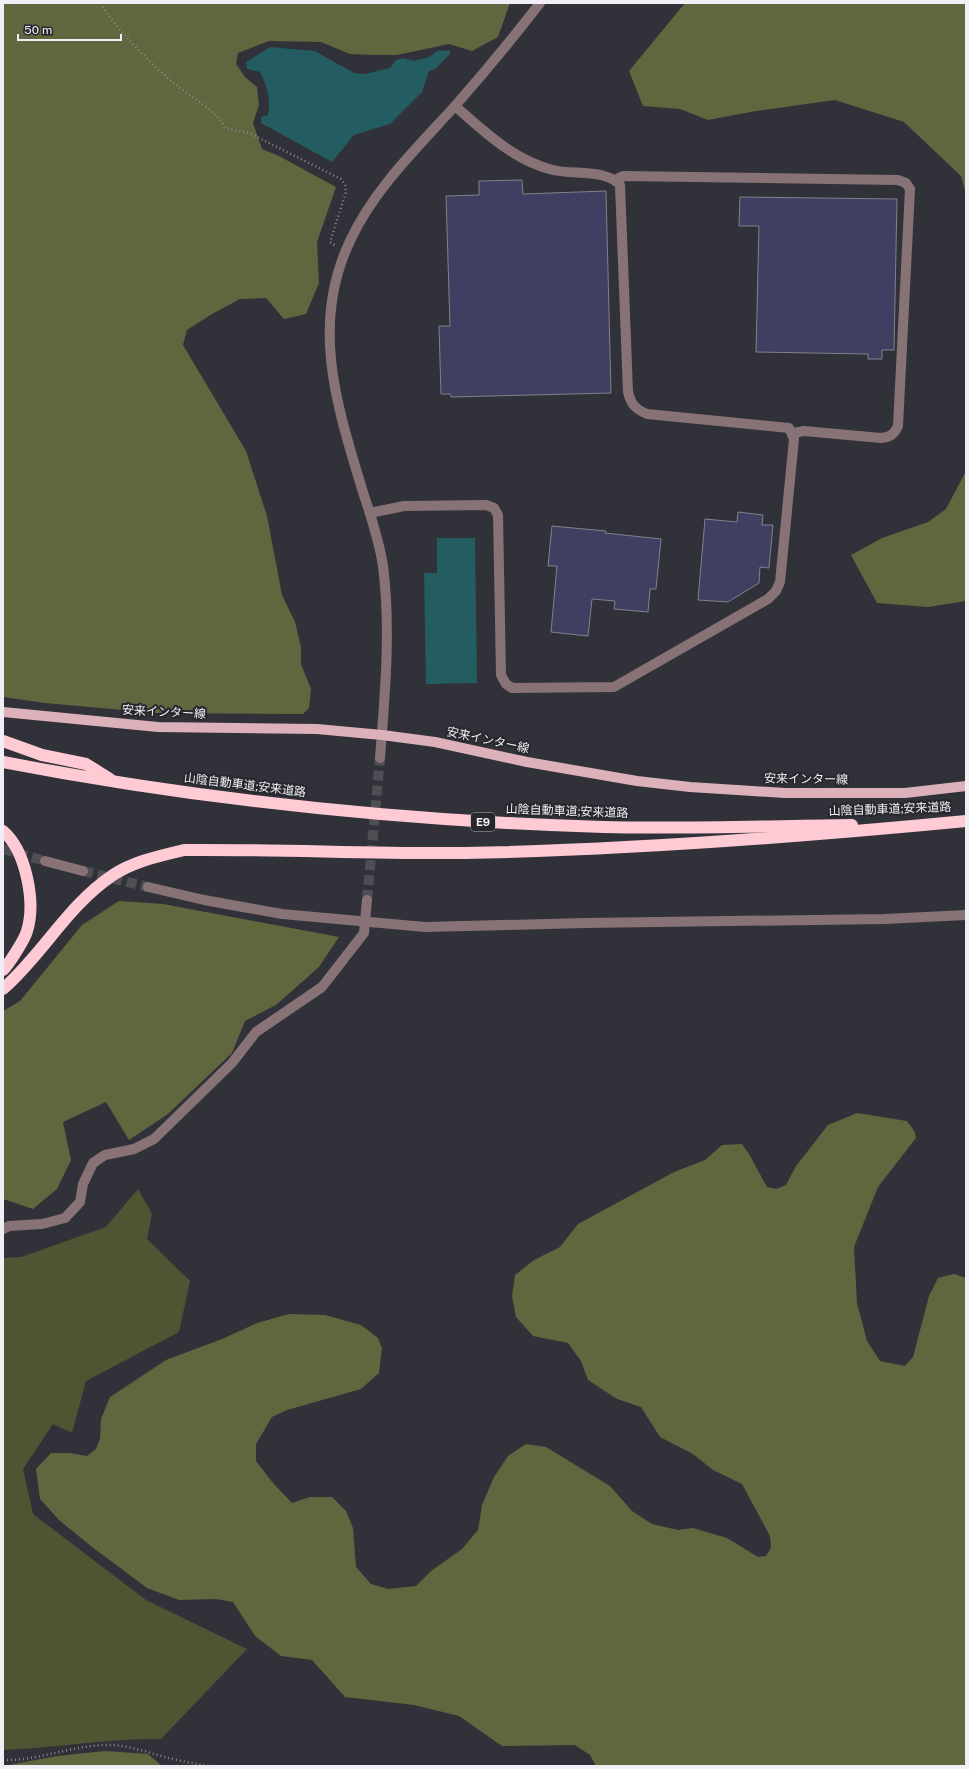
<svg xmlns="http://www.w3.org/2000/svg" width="969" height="1769" font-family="'Public Sans','Noto Sans JP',sans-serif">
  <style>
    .green { fill: #505432 }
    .forest { fill: #61663e }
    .water { fill: #235c61 }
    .building { fill: #3f3f62; stroke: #81828b }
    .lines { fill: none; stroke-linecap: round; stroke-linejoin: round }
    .minor-tunnel { stroke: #4e4e55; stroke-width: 10; stroke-dasharray: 10 5; stroke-linecap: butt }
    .path { stroke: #88888f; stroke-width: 2.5; stroke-dasharray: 1 3; stroke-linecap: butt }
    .minor { stroke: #877276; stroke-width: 10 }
    .major { stroke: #dcb1ba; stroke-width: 10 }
    .highway { stroke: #fecad4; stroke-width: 12 }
    .labels { text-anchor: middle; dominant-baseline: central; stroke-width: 4; stroke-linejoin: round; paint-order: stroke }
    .shield { fill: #27272e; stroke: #b4b3b9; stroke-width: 1 }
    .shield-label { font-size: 11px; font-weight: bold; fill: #f0eff5 }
    .street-label { font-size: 12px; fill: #f0eff5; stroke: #27272e }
  </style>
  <rect width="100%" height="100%" fill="#313139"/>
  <path class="green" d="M 138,1189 L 152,1214 L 147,1239 L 190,1281 L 179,1332 L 86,1381 L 72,1433 L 53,1424 L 23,1469 L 33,1514 L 146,1600 L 247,1649 L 161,1739 C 108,1738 56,1748 3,1750 L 3,1258 L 21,1257 L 106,1227 Z"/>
  <g class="forest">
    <path d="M 3,3 L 510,3 L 498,37 L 472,51 L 449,44 L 397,55 L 374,55 L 350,54 L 321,42 L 269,41 L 238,53 L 236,64 L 245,77 L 257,87 L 259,105 L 253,123 L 262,149 L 279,156 L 336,187 L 317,242 L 319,283 L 306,314 L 284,319 L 266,298 L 240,299 L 212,314 L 187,330 L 183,345 L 246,451 L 267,516 L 282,595 L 295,622 L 301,647 L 301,664 L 311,689 L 309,708 L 303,714 L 156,713 L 45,703 L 3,697 Z"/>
    <path d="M 685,3 L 966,3 L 966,194 L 961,176 L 904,122 L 835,100 L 756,111 L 708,120 L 680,109 L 643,106 L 629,71 Z"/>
    <path d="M 966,471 L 966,601 L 928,607 L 877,603 L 851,555 L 882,538 L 928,522 L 946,509 Z"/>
    <path d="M 119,901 L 163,904 L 339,937 L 319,967 L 276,1005 L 245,1021 L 232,1053 L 168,1114 L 129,1140 L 106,1102 L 63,1122 L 71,1160 L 57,1189 L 33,1209 L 3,1199 L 3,1011 L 20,1001 L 82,925 Z"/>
    <path d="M 857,1113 L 907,1121 L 915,1132 L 916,1138 L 878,1187 L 854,1247 L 857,1303 L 867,1341 L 880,1361 L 905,1366 L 913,1357 L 929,1296 L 938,1278 L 954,1274 L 966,1278 L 966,1766 L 596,1766 L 590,1755 L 575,1745 L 502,1746 L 459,1716 L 414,1705 L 345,1697 L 312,1660 L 281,1656 L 255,1636 L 233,1602 L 216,1599 L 179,1600 L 147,1588 L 92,1547 L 59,1520 L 40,1499 L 36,1469 L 51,1453 L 69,1453 L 87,1456 L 96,1449 L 100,1439 L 101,1419 L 110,1397 L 166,1360 L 222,1339 L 257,1323 L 289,1314 L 325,1315 L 361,1325 L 378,1338 L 382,1348 L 379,1373 L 361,1389 L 287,1410 L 272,1417 L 256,1444 L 256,1461 L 273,1483 L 292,1503 L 310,1497 L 332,1497 L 346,1511 L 353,1528 L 356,1567 L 371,1584 L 388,1589 L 416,1586 L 431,1571 L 462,1549 L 478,1530 L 482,1505 L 494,1477 L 508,1456 L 526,1444 L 546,1447 L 610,1486 L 632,1511 L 652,1524 L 678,1530 L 693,1528 L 727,1538 L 758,1557 L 766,1556 L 771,1548 L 770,1536 L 742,1484 L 713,1470 L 693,1454 L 660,1437 L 641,1407 L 617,1399 L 588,1380 L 581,1361 L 568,1343 L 533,1336 L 516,1317 L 512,1296 L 515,1275 L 534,1260 L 560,1247 L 578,1224 L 674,1172 L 705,1160 L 722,1145 L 742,1144 L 749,1154 L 767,1187 L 776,1189 L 786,1185 L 796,1166 L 828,1125 Z"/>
    <path d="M 105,1751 L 148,1754 L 162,1766 L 3,1766 L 57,1756 Z"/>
  </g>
  <g class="water">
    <path d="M 270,47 L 315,51 L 354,73 L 365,74 L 390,68 L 396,60 L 403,58 L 414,61 L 429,57 L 437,51 L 450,50 L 450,54 L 435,69 L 429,71 L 422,92 L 390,124 L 354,135 L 332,162 L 261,123 L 261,117 L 268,115 C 271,99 267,86 260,72 L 247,69 L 246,62 Z"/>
    <path d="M 437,538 L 475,538 L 477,683 L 426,684 L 424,573 L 437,573 Z"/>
  </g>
  <g class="building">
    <path d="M 522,180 L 523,194 L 606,191 L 611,393 L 451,397 L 450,394 L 441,394 L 439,326 L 450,326 L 446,196 L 479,195 L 479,181 Z"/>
    <path d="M 740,197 L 897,199 L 894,350 L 882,350 L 882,359 L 868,359 L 868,354 L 756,352 L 759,226 L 739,226 Z"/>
    <path d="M 738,512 L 763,515 L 762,525 L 773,525 L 769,568 L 760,567 L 759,583 L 728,602 L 698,600 L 705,519 L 737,522 Z"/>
    <path d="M 552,526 L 606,531 L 605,533 L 661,539 L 656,589 L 650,589 L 648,612 L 614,609 L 615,601 L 592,599 L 588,636 L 551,632 L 557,566 L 548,566 Z"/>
  </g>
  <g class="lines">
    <g class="minor-tunnel">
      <path d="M 3,849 L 45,861"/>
      <path d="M 83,871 L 148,887"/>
      <path d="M 367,900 L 380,758"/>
    </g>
    <g class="path">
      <path d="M 101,3 C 111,24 156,69 175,84 C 191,98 216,109 225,128 L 249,133 L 341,179 L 345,184 L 346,192 L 330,242 L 336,246"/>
      <path d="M 3,1760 C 38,1761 70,1746 105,1745 C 129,1744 150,1754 173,1759 C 185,1762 197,1764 209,1766"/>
    </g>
    <g class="minor">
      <path d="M 615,180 L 623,176 L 898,180 L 906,183 L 910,189 L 898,426 C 894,435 890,437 881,438 L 804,431 L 793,433"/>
      <path d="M 370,513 L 404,506 L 486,505 L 494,508 L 498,515 L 501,675 L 506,684 L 512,688 L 614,687 L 768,599 L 776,591 L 780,582 L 794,439 L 789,428 L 647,414 C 635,409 631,404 628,392 L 620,185 C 606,169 574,175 553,170 C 513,160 485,132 455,106"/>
      <path d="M 380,758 C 385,694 391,629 383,566 C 379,539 370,514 362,489 C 337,406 310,325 350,241 C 374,189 417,148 455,106 C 484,73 513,38 540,3"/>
      <path d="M 45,861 L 83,871"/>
      <path d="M 148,887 L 204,900 L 282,914 L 425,927 L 585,923 L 885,919 L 966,915"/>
      <path d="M 3,1229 L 9,1226 L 42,1224 L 65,1218 L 80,1202 L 83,1184 L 93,1163 L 105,1155 L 134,1149 L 154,1139 L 232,1063 L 256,1032 L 322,987 L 364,933 L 367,900"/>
    </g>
    <path class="major" d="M 3,712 L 158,727 L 317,729 L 382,735 L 435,742 L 527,762 L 637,781 L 690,787 L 785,793 L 905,793 L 966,786"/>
    <g class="highway">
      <path d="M 3,741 L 42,755 L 86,764 L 110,779"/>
      <path d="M 3,762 C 201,800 402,821 603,827 C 686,829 769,826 852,825"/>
      <path d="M 3,831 C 26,851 36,902 27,931 C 25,939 9,964 3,970"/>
      <path d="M 3,989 C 43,954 68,905 113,875 C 134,861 160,856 184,850 C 277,849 370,854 464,853 C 631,850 799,837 966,821"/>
    </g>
  </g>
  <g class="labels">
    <rect class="shield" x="471" y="813" width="24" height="18" rx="3"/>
    <g class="shield-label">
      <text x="483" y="822">E9</text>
    </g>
    <g class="street-label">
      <text transform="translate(164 712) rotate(3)">安来インター線</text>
      <text transform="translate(488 740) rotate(12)">安来インター線</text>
      <text transform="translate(806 779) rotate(1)">安来インター線</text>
      <text transform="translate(245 785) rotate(7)">山陰自動車道;安来道路</text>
      <text transform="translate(890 809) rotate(-2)">山陰自動車道;安来道路</text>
      <text transform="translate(567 811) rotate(2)">山陰自動車道;安来道路</text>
    </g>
  </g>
  <rect width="969" height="1769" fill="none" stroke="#f0eff5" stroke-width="8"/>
  <path d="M18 34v6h103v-6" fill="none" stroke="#f0eff5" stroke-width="2"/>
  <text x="24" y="34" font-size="12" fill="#f0eff5" stroke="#27272e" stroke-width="3" paint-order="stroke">50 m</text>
</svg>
